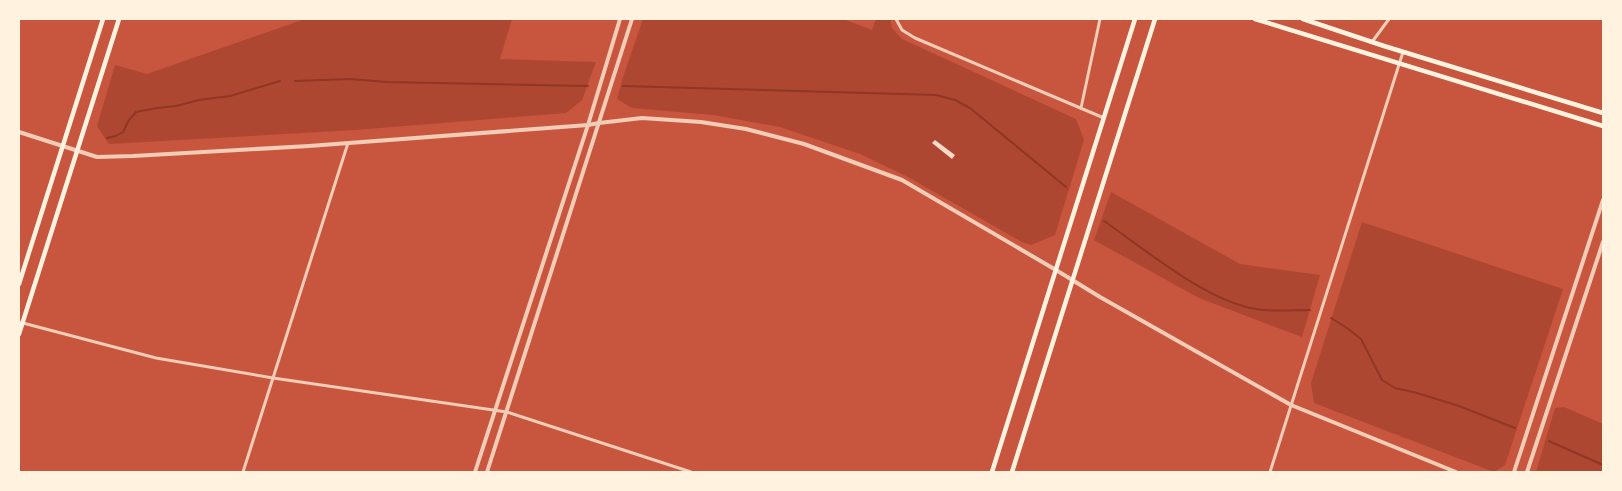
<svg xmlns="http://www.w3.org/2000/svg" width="1622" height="491" font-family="'Asap Condensed',sans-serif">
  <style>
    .green { fill: #ae4732 }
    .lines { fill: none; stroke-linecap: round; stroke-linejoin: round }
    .stream { stroke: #8f3625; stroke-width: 2 }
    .building { fill: #f7dbc8 }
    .minor { stroke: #f1ccb7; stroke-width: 3 }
    .tertiary { stroke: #f1ccb7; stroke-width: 4 }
    .secondary { stroke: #fff3e0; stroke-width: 4.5 }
  </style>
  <rect width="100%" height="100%" fill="#c8553d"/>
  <g class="green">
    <path d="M 305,19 L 512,19 L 500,59 L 596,62 L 582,100 L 566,113 L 355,130 L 109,144 L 97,126 L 115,65 L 147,74 Z"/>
    <path d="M 643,19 L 843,19 L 872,30 L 876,19 L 890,19 L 892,28 L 902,39 L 1076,119 L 1084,140 L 1055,235 L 1031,245 L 1022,242 L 908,177 L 860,154 L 780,127 L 713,115 L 632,108 L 617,99 L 623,77 Z"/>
    <path d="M 1111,192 L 1240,264 L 1320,275 L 1302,337 L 1199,298 L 1094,240 Z"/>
    <path d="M 1362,222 L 1563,289 L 1505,465 L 1494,472 L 1314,403 L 1311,383 Z"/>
    <path d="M 1564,407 L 1603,424 L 1603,472 L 1536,472 L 1555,408 Z"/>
  </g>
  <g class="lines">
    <g class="stream">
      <path d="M 295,81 L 350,79 L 387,82 L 588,86"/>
      <path d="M 623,86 L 936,95 L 955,100 L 970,108 L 1066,187"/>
      <path d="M 107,138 L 116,136 L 123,132 L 129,120 L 136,112 L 157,108 L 176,106 L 199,100 L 230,96 L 280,81"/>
      <path d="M 1104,221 C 1146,250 1206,301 1256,309 C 1273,312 1293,310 1310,310"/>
      <path d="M 1331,318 L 1347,328 L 1361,339 L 1382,380 L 1395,388 L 1417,393 L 1459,406 L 1515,428"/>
      <path d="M 1549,441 L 1603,465"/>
    </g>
  </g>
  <path class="building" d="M 935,140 L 955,155 L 952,159 L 932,143 Z"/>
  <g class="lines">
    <g class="minor">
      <path d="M 896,19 L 902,30 L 915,38 L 1104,118"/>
      <path d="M 1372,42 L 1389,19"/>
      <path d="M 1081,108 L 1100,19"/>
      <path d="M 19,322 L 156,358 L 273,378 L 507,412 L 691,472"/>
      <path d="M 243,472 L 348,143"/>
      <path d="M 1270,472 L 1403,52"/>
    </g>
    <g class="tertiary">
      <path d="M 19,132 L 97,157 L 133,156 L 309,146 L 588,125 L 599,123 L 642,118 L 701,122 L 746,129 L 804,144 L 902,180 L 1056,270 L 1100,297 L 1291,405 L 1456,472"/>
      <path d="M 475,472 L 588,125 L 620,19"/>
      <path d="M 487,472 L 632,19"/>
      <path d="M 1514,472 L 1603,200"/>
      <path d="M 1527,472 L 1603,242"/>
    </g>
    <g class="secondary">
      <path d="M 1255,19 L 1603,126"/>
      <path d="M 1303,19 L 1384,46 L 1603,113"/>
      <path d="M 19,284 L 103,19"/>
      <path d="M 19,334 L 119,19"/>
      <path d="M 992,472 L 1135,19"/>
      <path d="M 1012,472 L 1155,19"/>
    </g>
  </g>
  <rect width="1622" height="491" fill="none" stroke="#fff3e0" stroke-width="40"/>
</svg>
